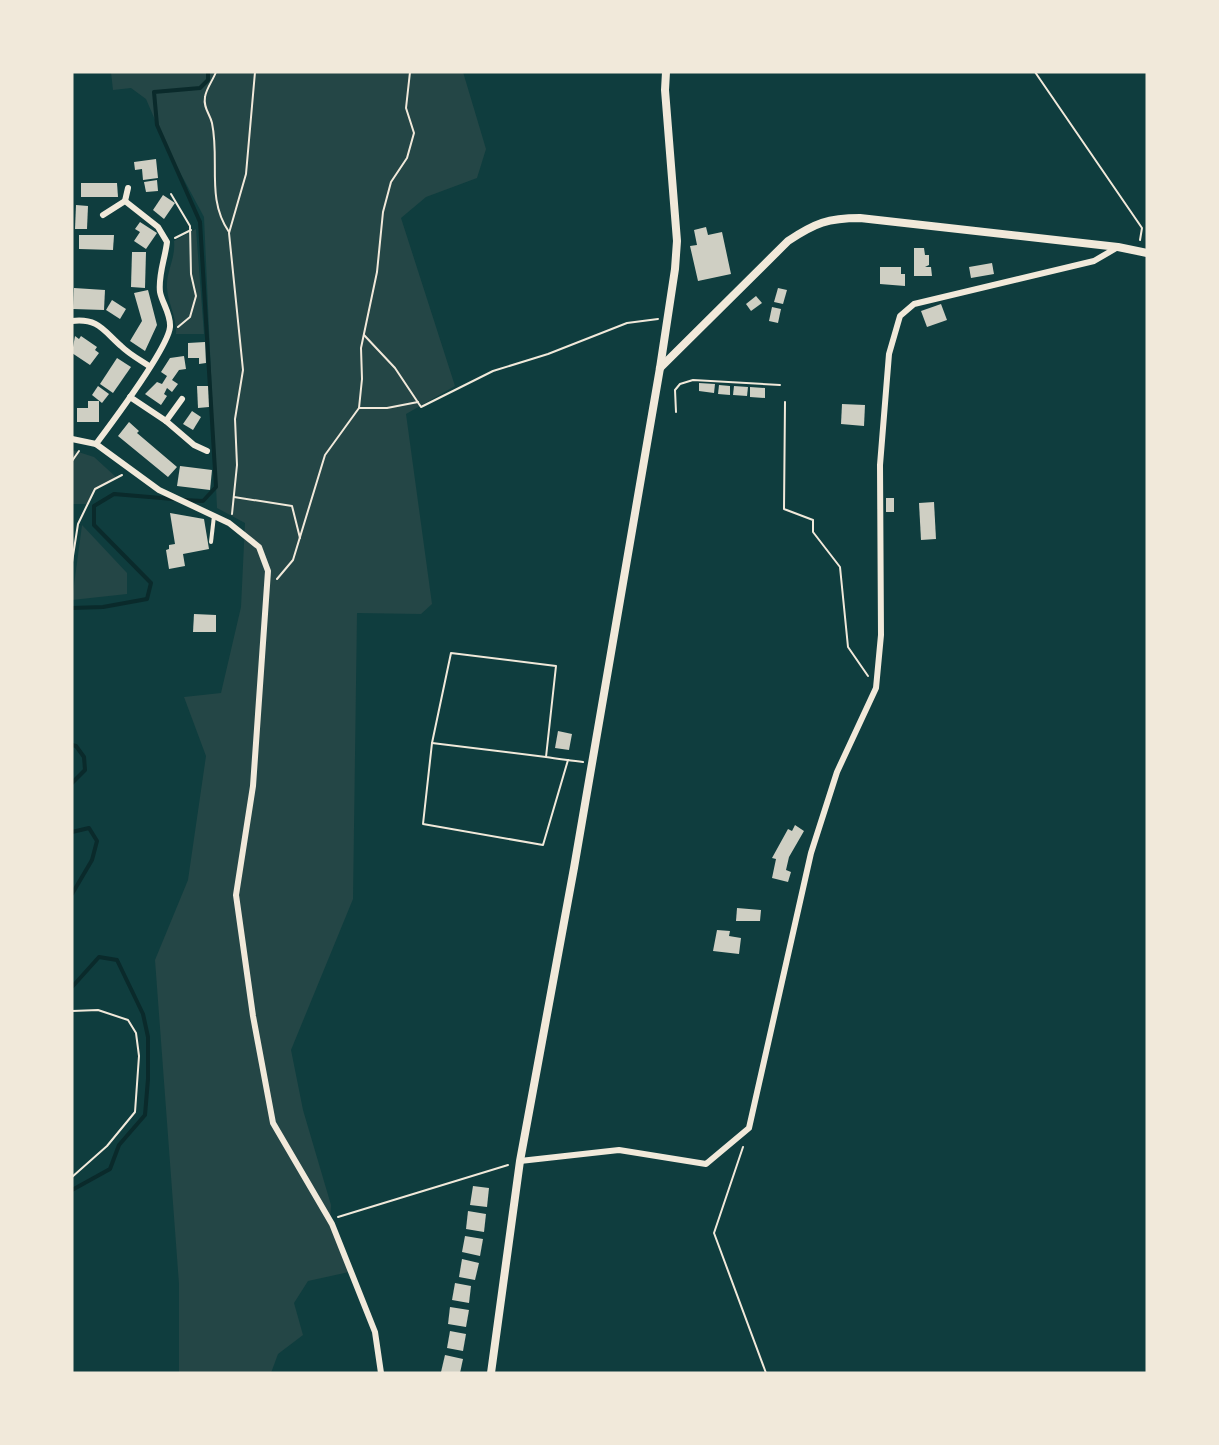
<svg xmlns="http://www.w3.org/2000/svg" width="1219" height="1445" font-family="'Work Sans',sans-serif">
  <style>
    .green { fill: #244646 }
    .lines { fill: none; stroke-linecap: round; stroke-linejoin: round }
    .stream { stroke: #0a2a2b; stroke-width: 4 }
    .building { fill: #cfcfc3 }
    .path { stroke: #f1e9da; stroke-width: 2 }
    .service { stroke: #f1e9da; stroke-width: 4 }
    .minor { stroke: #f1e9da; stroke-width: 6 }
    .tertiary { stroke: #f1e9da; stroke-width: 8 }
  </style>
  <rect width="100%" height="100%" fill="#0f3d3e"/>
  <g class="green">
    <path d="M 111,72 L 463,72 L 486,149 L 477,178 L 426,197 L 401,218 L 455,386 L 406,414 L 432,604 L 421,614 L 357,613 L 353,899 L 291,1050 L 303,1110 L 331,1205 L 330,1220 L 349,1272 L 308,1281 L 294,1303 L 303,1335 L 278,1354 L 271,1373 L 179,1373 L 179,1284 L 155,960 L 188,880 L 206,756 L 184,697 L 221,693 L 241,607 L 245,523 L 217,508 L 204,217 L 168,150 L 146,99 L 131,88 L 113,90 Z"/>
    <path d="M 196,229 L 204,334 L 176,334 C 177,317 168,304 167,288 C 166,271 176,258 174,241 Z"/>
    <path d="M 72,450 L 94,457 L 117,478 L 95,489 L 89,504 L 72,504 Z"/>
    <path d="M 82,525 L 127,573 L 127,594 L 72,600 Z"/>
  </g>
  <g class="lines">
    <g class="stream">
      <path d="M 184,500 L 203,501 L 216,487 L 200,222 L 157,125 L 154,92 L 200,88 L 208,80 L 208,72"/>
      <path d="M 72,608 L 103,607 L 147,599 L 151,583 L 94,525 L 94,506 L 114,494 L 173,499"/>
      <path d="M 72,745 L 76,746 L 84,757 L 85,770 L 72,783"/>
      <path d="M 72,832 L 89,828 L 97,841 L 92,860 L 72,894"/>
      <path d="M 72,987 L 99,957 L 117,960 L 143,1014 L 148,1037 L 148,1079 L 145,1115 L 119,1145 L 110,1169 L 72,1190"/>
    </g>
  </g>
  <g class="building">
    <path d="M 156,159 L 158,178 L 143,180 L 142,169 L 135,170 L 134,162 Z"/>
    <path d="M 157,180 L 158,191 L 146,192 L 144,182 Z"/>
    <path d="M 81,183 L 117,183 L 118,197 L 81,197 Z"/>
    <path d="M 163,195 L 175,203 L 164,219 L 153,210 Z"/>
    <path d="M 76,205 L 88,206 L 87,229 L 75,229 Z"/>
    <path d="M 140,222 L 157,233 L 146,249 L 134,241 L 140,232 L 135,229 Z"/>
    <path d="M 706,227 L 708,235 L 722,232 L 731,274 L 698,281 L 690,246 L 697,245 L 694,230 Z"/>
    <path d="M 79,235 L 114,235 L 113,250 L 79,249 Z"/>
    <path d="M 914,248 L 924,248 L 925,255 L 929,255 L 929,265 L 925,267 L 931,267 L 932,276 L 914,276 Z"/>
    <path d="M 132,252 L 146,252 L 145,288 L 131,287 Z"/>
    <path d="M 992,263 L 994,274 L 971,278 L 969,267 Z"/>
    <path d="M 880,267 L 901,267 L 901,274 L 905,274 L 905,286 L 880,284 Z"/>
    <path d="M 74,288 L 105,290 L 104,310 L 73,309 Z"/>
    <path d="M 778,288 L 787,290 L 783,304 L 774,302 Z"/>
    <path d="M 148,290 L 157,325 L 145,351 L 130,341 L 142,321 L 134,293 Z"/>
    <path d="M 756,296 L 762,303 L 751,311 L 746,304 Z"/>
    <path d="M 112,300 L 126,309 L 120,319 L 106,310 Z"/>
    <path d="M 941,304 L 947,320 L 927,327 L 921,311 Z"/>
    <path d="M 772,307 L 781,309 L 778,323 L 769,321 Z"/>
    <path d="M 75,336 L 79,339 L 81,336 L 97,347 L 95,350 L 99,353 L 90,365 L 72,353 Z"/>
    <path d="M 205,342 L 206,363 L 199,364 L 199,358 L 188,358 L 188,343 Z"/>
    <path d="M 184,356 L 186,369 L 179,370 L 172,380 L 178,384 L 172,392 L 167,388 L 164,394 L 167,396 L 161,405 L 145,394 L 157,382 L 162,384 L 167,376 L 161,372 L 170,358 Z"/>
    <path d="M 117,358 L 131,367 L 113,393 L 100,384 Z"/>
    <path d="M 699,383 L 715,384 L 714,393 L 699,391 Z"/>
    <path d="M 719,385 L 730,386 L 730,395 L 718,394 Z"/>
    <path d="M 98,386 L 109,394 L 102,403 L 92,395 Z"/>
    <path d="M 197,386 L 208,386 L 209,407 L 198,408 Z"/>
    <path d="M 734,386 L 748,387 L 747,396 L 733,395 Z"/>
    <path d="M 750,387 L 765,388 L 765,398 L 750,397 Z"/>
    <path d="M 88,401 L 99,401 L 99,422 L 77,422 L 77,408 L 88,408 Z"/>
    <path d="M 842,404 L 865,405 L 864,426 L 841,424 Z"/>
    <path d="M 192,411 L 201,417 L 193,430 L 183,424 Z"/>
    <path d="M 129,422 L 139,431 L 137,433 L 177,467 L 168,477 L 118,436 Z"/>
    <path d="M 180,466 L 212,470 L 210,490 L 177,486 Z"/>
    <rect x="886" y="498" width="8" height="14"/>
    <path d="M 934,502 L 936,539 L 921,540 L 919,503 Z"/>
    <path d="M 170,513 L 204,519 L 209,549 L 183,554 L 185,566 L 169,569 L 166,550 L 169,549 L 169,545 L 175,544 Z"/>
    <path d="M 194,614 L 216,615 L 216,632 L 193,632 Z"/>
    <path d="M 558,731 L 572,734 L 569,750 L 555,748 Z"/>
    <path d="M 795,825 L 804,831 L 789,857 L 786,870 L 791,872 L 788,882 L 772,878 L 776,859 L 772,858 L 788,829 L 792,831 Z"/>
    <path d="M 737,908 L 761,910 L 760,921 L 736,921 Z"/>
    <path d="M 717,930 L 730,931 L 729,936 L 741,938 L 739,954 L 713,951 Z"/>
    <path d="M 473,1186 L 489,1188 L 487,1207 L 470,1205 Z"/>
    <path d="M 468,1211 L 486,1214 L 484,1232 L 466,1229 Z"/>
    <path d="M 465,1236 L 483,1239 L 480,1256 L 462,1252 Z"/>
    <path d="M 462,1259 L 479,1263 L 475,1280 L 459,1277 Z"/>
    <path d="M 455,1283 L 471,1286 L 469,1303 L 452,1300 Z"/>
    <path d="M 450,1307 L 469,1310 L 466,1327 L 448,1324 Z"/>
    <path d="M 450,1331 L 466,1334 L 463,1351 L 447,1348 Z"/>
    <path d="M 445,1355 L 463,1359 L 460,1373 L 441,1372 Z"/>
  </g>
  <g class="lines">
    <g class="path">
      <path d="M 216,72 C 213,80 206,89 205,97 C 203,108 210,114 212,123 C 220,161 206,199 229,232"/>
      <path d="M 1035,72 L 1142,228 L 1140,240"/>
      <path d="M 171,194 L 190,226 L 191,274 L 196,296 L 190,317 L 178,327"/>
      <path d="M 175,238 L 191,230"/>
      <path d="M 364,335 L 395,368 L 421,407 L 493,371 L 548,354 L 627,323 L 658,319"/>
      <path d="M 785,402 L 784,509 L 813,520 L 813,532 L 840,567 L 848,647 L 868,676"/>
      <path d="M 359,408 L 387,408 L 418,402"/>
      <path d="M 676,412 L 675,390 L 680,384 L 693,380 L 780,385"/>
      <path d="M 72,461 L 79,451"/>
      <path d="M 234,497 L 292,506 L 300,538"/>
      <path d="M 232,514 L 237,465 L 235,419 L 243,370 L 229,233 L 246,174 L 255,72"/>
      <path d="M 72,562 L 78,524 L 95,489 L 122,475"/>
      <path d="M 277,579 L 293,560 L 325,455 L 359,408 L 362,379 L 361,348 L 377,272 L 383,212 L 391,182 L 407,158 L 414,133 L 406,108 L 410,72"/>
      <path d="M 432,743 L 546,757"/>
      <path d="M 568,760 L 543,845 L 423,824 L 432,743 L 451,653 L 556,666 L 546,757 C 558,759 570,760 583,762"/>
      <path d="M 72,1011 L 98,1010 L 128,1020 L 136,1033 L 139,1056 L 135,1112 L 107,1146 L 72,1177"/>
      <path d="M 743,1147 L 714,1233 L 766,1373"/>
      <path d="M 338,1217 L 508,1165"/>
    </g>
    <path class="service" d="M 211,542 L 214,516"/>
    <g class="minor">
      <path d="M 125,201 L 128,188"/>
      <path d="M 72,321 C 98,318 103,330 121,346 C 129,354 140,360 149,366"/>
      <path d="M 130,397 L 166,421 L 194,445 L 207,451"/>
      <path d="M 166,421 L 182,399"/>
      <path d="M 72,439 L 96,444 L 159,490 L 229,523 L 259,547 L 268,571 L 253,786 L 236,895 L 253,1016 L 273,1123 L 332,1224 L 375,1332 L 381,1373"/>
      <path d="M 96,444 C 111,424 168,348 170,327 C 171,314 162,303 160,292 C 158,275 165,259 167,242 L 158,227 L 125,201 L 103,215"/>
      <path d="M 520,1161 L 619,1150 L 706,1164 L 749,1128 L 811,853 L 837,772 L 876,688 L 881,635 L 880,465 L 889,354 L 900,316 L 914,304 L 1094,261 L 1118,247"/>
    </g>
    <g class="tertiary">
      <path d="M 660,368 L 788,241 C 815,223 828,218 860,218 L 1118,247 L 1147,253"/>
      <path d="M 491,1373 L 520,1161 L 574,868 L 660,368 L 675,269 L 677,241 L 665,90 L 666,72"/>
    </g>
  </g>
  <rect width="1219" height="1445" fill="none" stroke="#f1e9da" stroke-width="147"/>
</svg>
